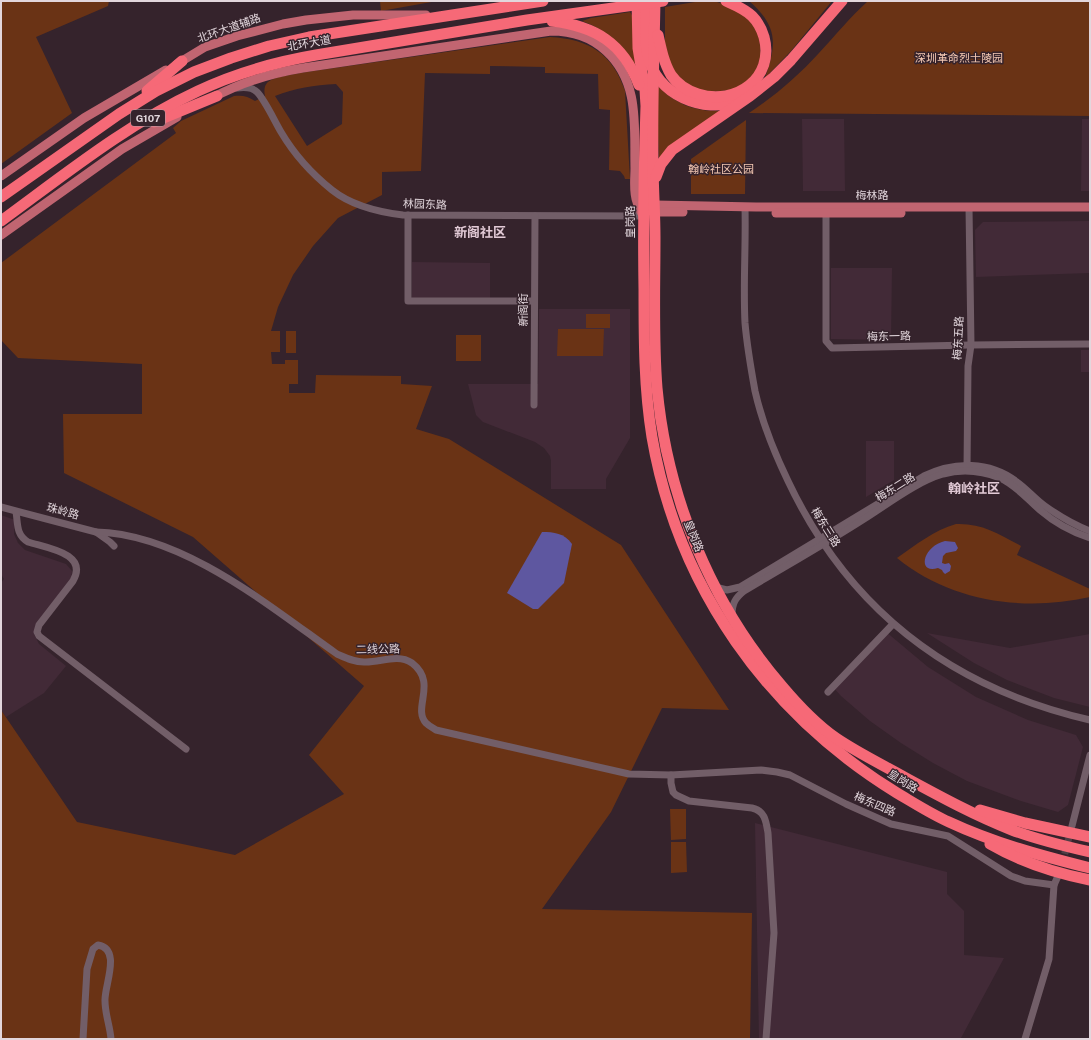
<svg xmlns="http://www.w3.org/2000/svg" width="1091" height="1040" font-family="'Public Sans','Noto Sans SC',sans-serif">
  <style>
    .built { fill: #422a37 }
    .green { fill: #6a3315; fill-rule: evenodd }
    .water { fill: #5e57a0 }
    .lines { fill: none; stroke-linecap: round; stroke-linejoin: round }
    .minor-tunnel { stroke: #4f3e46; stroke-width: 7; stroke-dasharray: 7 3.5; stroke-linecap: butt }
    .minor { stroke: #725e68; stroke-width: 7 }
    .major { stroke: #c16571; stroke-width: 9 }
    .highway { stroke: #f66977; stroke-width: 11 }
    .labels { text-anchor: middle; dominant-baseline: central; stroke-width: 3; stroke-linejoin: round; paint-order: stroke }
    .shield { fill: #35232c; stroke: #aea0a7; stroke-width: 1 }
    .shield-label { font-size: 10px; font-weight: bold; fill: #e2d6dc }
    .street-label { font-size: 11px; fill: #e2d6dc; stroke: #35232c }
    .park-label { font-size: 11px; fill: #f5c9b4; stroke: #35232c }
    .quarter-label { font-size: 13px; font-weight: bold; fill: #e2cad6; stroke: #35232c }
  </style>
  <rect width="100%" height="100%" fill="#35232c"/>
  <g class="built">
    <path d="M 802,119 L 844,119 L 845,191 L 803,191 Z"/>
    <path d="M 1082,119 L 1090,119 L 1090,191 L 1081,191 Z"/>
    <path d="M 1090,221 L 1090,273 L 976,277 L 975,230 L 983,222 Z"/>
    <path d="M 412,262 L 490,263 L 490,298 L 412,298 Z"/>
    <path d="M 831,268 L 892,268 L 891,340 L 831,339 Z"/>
    <path d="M 539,309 L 630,309 L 630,438 L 606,479 L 606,489 L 551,489 L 551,461 L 550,456 L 544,448 L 535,442 L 483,422 L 476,415 L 468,384 L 538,384 Z"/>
    <rect x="1081" y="350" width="9" height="22"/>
    <path d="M 866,441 L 894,441 L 894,480 L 866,497 Z"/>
    <path d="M 1,515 L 15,520 L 14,534 L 18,543 L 25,550 L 66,564 L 72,571 L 71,583 L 34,634 L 39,644 L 66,666 L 44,693 L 6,717 L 1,710 L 1,583 L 4,579 L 1,574 Z"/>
    <path d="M 885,631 L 928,667 L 976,697 L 1028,720 L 1076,735 L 1083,747 L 1068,805 L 1058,812 L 1021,801 L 967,781 L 933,763 L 901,743 L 870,721 L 841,696 L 832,686 Z"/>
    <path d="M 927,633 L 1010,648 L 1090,634 L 1090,707 L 1054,698 L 1007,680 L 974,663 Z"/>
    <path d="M 755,823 L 947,872 L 947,894 L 964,911 L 964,955 L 1004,958 L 961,1038 L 960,1039 L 759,1039 Z"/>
  </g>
  <g class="green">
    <path d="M 1,1 L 109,1 L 108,6 L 36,37 L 72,113 L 1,164 Z"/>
    <path d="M 380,1 L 437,1 L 381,11 Z"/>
    <path d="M 701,1 L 717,2 L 740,9 L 759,33 L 761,58 L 753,77 L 735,90 L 704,92 L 685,83 L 672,69 L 665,44 L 665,7 Z"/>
    <path d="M 749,1 L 832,1 L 791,51 L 765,78 C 777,44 778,26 749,1 Z"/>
    <path d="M 868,1 L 1090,1 L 1090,116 L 749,113 C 775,96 798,76 819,53 C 835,36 850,17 868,1 Z"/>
    <path d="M 630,12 C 637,20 635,53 635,65 C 618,43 609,31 582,21 L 591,18 Z"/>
    <path d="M 550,37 C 589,39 613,54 625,91 L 630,179 L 625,179 L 624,176 L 620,171 L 609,170 L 610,110 L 599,109 L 598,74 L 545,73 L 545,67 L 490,66 L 490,74 L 425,73 L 421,171 L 382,172 L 382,195 L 338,218 L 313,246 L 293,275 L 278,307 L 271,331 L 280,331 L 280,352 L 271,352 L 272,364 L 285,364 L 285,360 L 298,360 L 298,384 L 289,384 L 289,393 L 315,393 L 316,375 L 401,376 L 401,384 L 432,386 L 416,429 L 449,439 L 621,545 L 729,710 L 662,708 L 611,812 L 542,909 L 752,913 L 750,1039 L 1,1039 L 1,710 L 77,822 L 235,855 L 344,794 L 309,755 L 364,686 L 193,537 L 64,473 L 63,414 L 142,414 L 142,364 L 18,358 L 1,340 L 1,263 L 176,133 L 173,128 L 181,121 L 234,96 C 242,95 248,96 255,101 L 265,96 C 264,92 264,86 267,83 C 272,77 291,75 300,73 ZM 336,84 L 343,92 L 342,124 L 307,146 L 275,96 C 295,88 314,85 336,84 Z"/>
    <path d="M 656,84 C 674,104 696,112 722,111 L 659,161 Z"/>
    <path d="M 746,120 L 745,194 L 691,194 L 691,159 Z"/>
    <rect x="586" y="314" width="24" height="14"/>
    <path d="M 558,329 L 604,329 L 603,356 L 557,356 Z"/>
    <rect x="286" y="331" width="10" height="22"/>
    <rect x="456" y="335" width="25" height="26"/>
    <path d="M 956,524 C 982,523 999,534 1021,546 L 1017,555 L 1090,589 L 1090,597 C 1024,612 951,602 897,558 C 916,545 934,530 956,524 Z"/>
    <path d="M 670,809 L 686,809 L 686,839 L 671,840 Z"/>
    <path d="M 671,842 L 686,842 L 687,872 L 671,873 Z"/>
  </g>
  <g class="water">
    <path d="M 542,532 C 554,532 564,533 572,544 L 564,583 L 538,609 L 533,609 L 507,593 Z"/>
    <path d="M 945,541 L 955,542 L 958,548 L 956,551 L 946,553 L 943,556 L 942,563 L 945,564 L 949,563 L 951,566 L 950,571 L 945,574 L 943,572 L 942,570 L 938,568 C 918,575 921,547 945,541 Z"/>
  </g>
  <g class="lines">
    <path class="minor-tunnel" d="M 1062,864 L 1071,830"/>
    <g class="minor">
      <path d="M 237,88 C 244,87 252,87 257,92 C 265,100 275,122 281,132 C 294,154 312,174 332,190 C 352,206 378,212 403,215 L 643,216"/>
      <path d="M 745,207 C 746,246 743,285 745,323 C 747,346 751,369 755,391 C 762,422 774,452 788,481 C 849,610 951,688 1090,720"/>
      <path d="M 826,209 L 826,341 L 832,348 L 971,345 L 1090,344"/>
      <path d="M 408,215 L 408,301 L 534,301"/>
      <path d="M 534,405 L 535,216"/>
      <path d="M 967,469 L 968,366 L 971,345 L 969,207"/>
      <path d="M 1,507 L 96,532 L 110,542 L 114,546"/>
      <path d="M 16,512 C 18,524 16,535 28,542 C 46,548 89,553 73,581 L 39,625 L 37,632 L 39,636 L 186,749"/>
      <path d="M 96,532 C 183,534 269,606 337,654 C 346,658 354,662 364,662 C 380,663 397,653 412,663 C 438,683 412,708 426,723 C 429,726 433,728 436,730 L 629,774 L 671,775 L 761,770 L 777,772 L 790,775 L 846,804 L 891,824 L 948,836 L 1011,876 L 1025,881 L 1054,885 L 1058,876"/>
      <path d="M 715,587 L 727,590 L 740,587 L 924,476 C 954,461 990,461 1017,482 C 1027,489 1035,499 1045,506 C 1059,516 1074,525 1090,531"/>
      <path d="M 732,615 C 732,604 735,598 744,591 C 784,567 825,544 864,519 C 888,504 916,482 943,474 C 962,469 982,471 1000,478 C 1016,485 1027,499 1040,510 C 1055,523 1072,532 1090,538"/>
      <path d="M 828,692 L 893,624"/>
      <path d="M 671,775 L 671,783 L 673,792 L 676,795 L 689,801 L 752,808 C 765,811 766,821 768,833 L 774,933 L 766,1039"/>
      <path d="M 1072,826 L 1090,755"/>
      <path d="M 83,1039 L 87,969 L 93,949 L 98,945 C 122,949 104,986 105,1001 C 105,1014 110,1026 111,1039"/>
      <path d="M 1025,1039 L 1049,959 L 1054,885"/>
    </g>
    <g class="major">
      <path d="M 177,64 L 205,47 L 237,36 L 283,24 L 306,20 L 353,15 L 426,15"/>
      <path d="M 212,98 C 240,83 272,73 303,68 L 551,31 C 572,31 590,36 606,51 C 640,82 634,126 635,168 C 635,179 633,192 637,202 C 638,207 641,211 643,216"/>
      <path d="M 1,176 L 84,118 L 166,70"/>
      <path d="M 655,205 L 756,207 L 1090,207"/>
      <path d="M 655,212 L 683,212"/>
      <path d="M 776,213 L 901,213"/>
      <path d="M 1,235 L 122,149 L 177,117"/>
    </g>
    <g class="highway">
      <path d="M 637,1 L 638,48 L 645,90 L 646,106 C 644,167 643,228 644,289 C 644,339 644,388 652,437 C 678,588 768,714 897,793 C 914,803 931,814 949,822 C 994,843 1042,856 1090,868"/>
      <path d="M 646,1 C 646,19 644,39 648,56 C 657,95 703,114 739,101"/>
      <path d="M 655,1 C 654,55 652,109 653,162 C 653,187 655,212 655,238 C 655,288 653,338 657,388 C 667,497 711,604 782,686 C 798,705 816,724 836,738 C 858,753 883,765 906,778 C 941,797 976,816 1012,830 C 1038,840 1064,846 1090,852"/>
      <path d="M 552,21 C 595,26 623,43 639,85"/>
      <path d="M 658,35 C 661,49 664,63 671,75 C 678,85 688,91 698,94 C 736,106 775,78 764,37 C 762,30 758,22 752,16 C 745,9 735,5 726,1"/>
      <path d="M 147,91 L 182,61"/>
      <path d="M 154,122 L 217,96"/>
      <path d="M 656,177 L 661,164 L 672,150 L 750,96 L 774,77 L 791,60 L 842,1"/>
      <path d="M 1,197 L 119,114 L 156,91 L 194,72 L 231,58 L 269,46 L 309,37 L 543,1"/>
      <path d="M 1,221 C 64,175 127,124 198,91 C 236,73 275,62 316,55 L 527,20 L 663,1"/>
      <path d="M 980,810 L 1025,823 L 1090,837"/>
      <path d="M 990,844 C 1021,862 1055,873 1090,880"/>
    </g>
  </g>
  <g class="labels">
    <rect class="shield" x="131" y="110" width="34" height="16" rx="3"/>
    <g class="shield-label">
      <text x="148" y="118">G107</text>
    </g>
    <g class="street-label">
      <text transform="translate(229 28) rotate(-19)">北环大道辅路</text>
      <text transform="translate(309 43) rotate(-10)">北环大道</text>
      <text x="872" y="195">梅林路</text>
      <text transform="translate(425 204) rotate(2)">林园东路</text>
      <text transform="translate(630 222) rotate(-90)">皇岗路</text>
      <text transform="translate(523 310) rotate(-90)">新阁街</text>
      <text transform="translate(889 336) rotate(-1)">梅东一路</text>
      <text transform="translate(958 338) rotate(-87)">梅东五路</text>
      <text transform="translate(895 487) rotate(-32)">梅东二路</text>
      <text transform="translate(63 511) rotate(15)">珠岭路</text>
      <text transform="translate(826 527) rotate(58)">梅东三路</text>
      <text transform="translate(694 536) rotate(68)">皇岗路</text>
      <text transform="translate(378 649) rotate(-1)">二线公路</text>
      <text transform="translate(903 781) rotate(32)">皇岗路</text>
      <text transform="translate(875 804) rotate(23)">梅东四路</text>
    </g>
    <g class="park-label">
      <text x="959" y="58">深圳革命烈士陵园</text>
      <text x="721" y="169">翰岭社区公园</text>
    </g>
    <g class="quarter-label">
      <text x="480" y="232">新阁社区</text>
      <text x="974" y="488">翰岭社区</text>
    </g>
  </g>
  <rect width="1091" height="1040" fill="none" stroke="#e2d6dc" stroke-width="4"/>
</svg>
